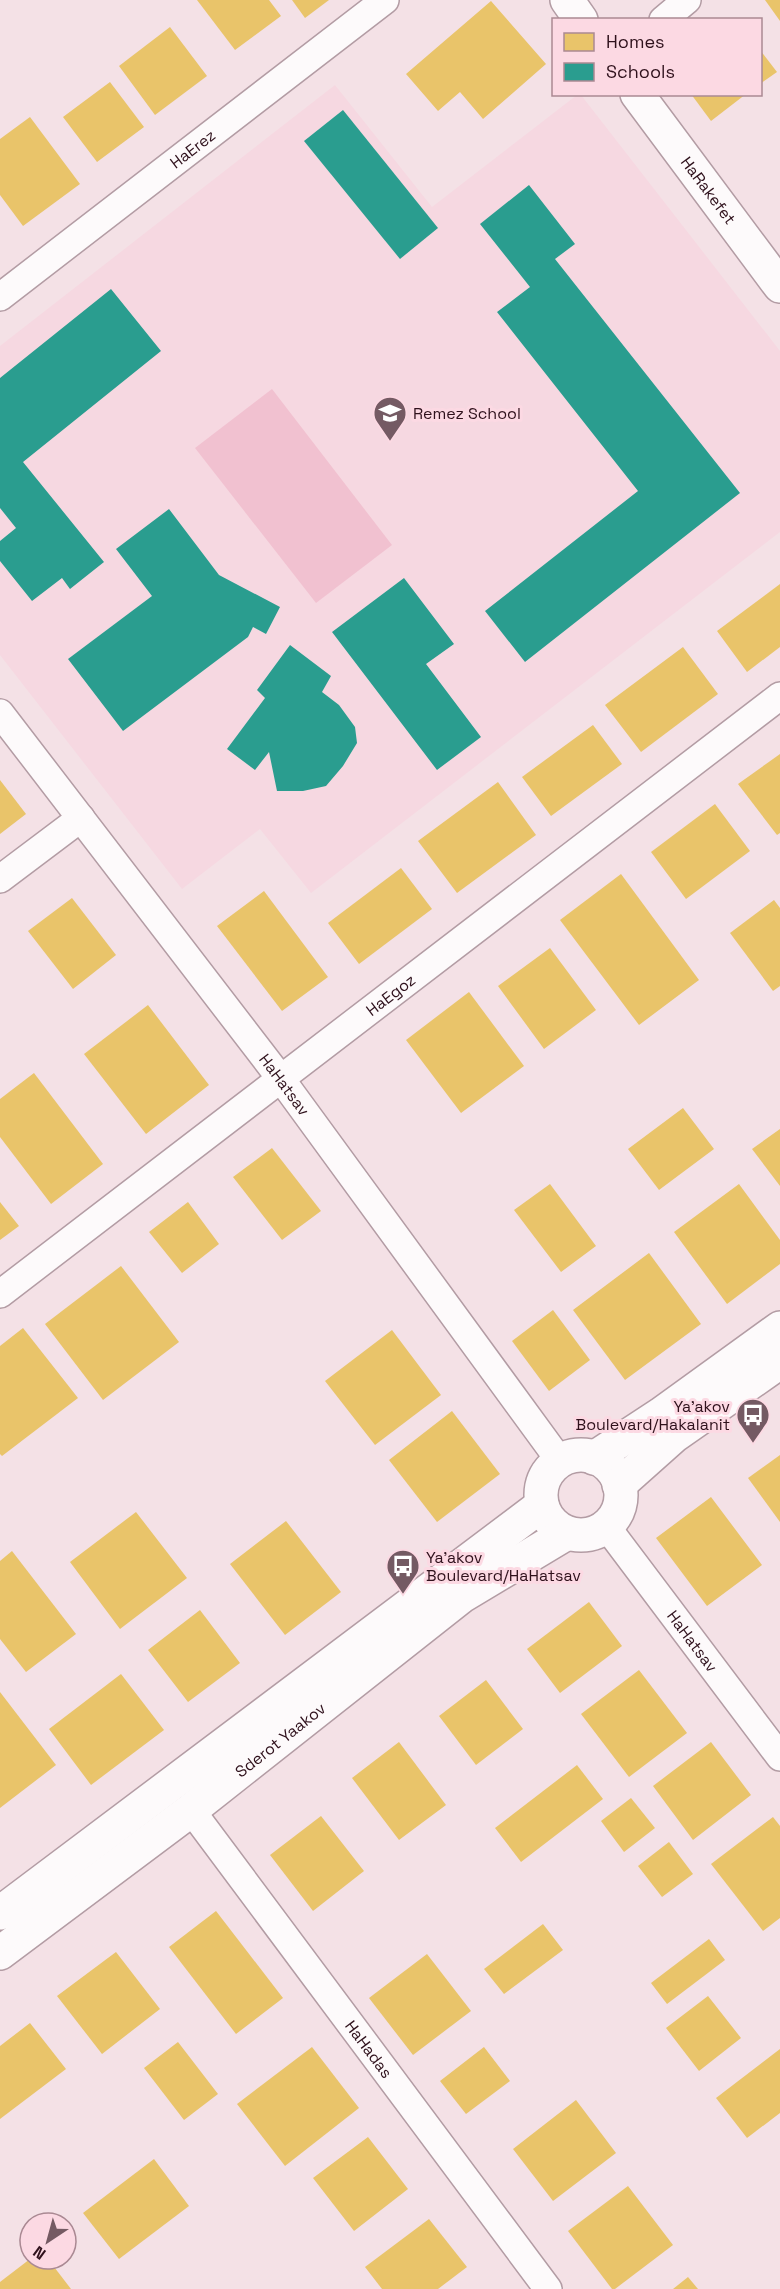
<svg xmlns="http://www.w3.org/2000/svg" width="780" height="2289" font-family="'Space Grotesk',sans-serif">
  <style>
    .built { fill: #f6d8e1 }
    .green { fill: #f1c1d0 }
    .homes { fill: #e9c46a }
    .schools { fill: #2a9d8f }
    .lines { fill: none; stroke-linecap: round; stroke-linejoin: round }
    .minor-casing { stroke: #b39ca4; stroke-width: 30 }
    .tertiary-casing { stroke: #b39ca4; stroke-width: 36 }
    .minor { stroke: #fdfafb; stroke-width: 27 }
    .tertiary { stroke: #fdfafb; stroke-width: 33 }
    .labels { text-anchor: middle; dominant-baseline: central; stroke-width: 6; stroke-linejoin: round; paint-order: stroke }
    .street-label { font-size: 16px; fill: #2f111c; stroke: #fcd9e3 }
    .poi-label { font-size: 16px; fill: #2f111c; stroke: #fcd9e3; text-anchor: start }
  </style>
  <rect width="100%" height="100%" fill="#f4e1e6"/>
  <path class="built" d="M 335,85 L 432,207 L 577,95 L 581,95 L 780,351 L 780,532 L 311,893 L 260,829 L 182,889 L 0,655 L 0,346 Z"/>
  <path class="green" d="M 272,389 L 392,545 L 316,603 L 195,448 Z"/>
  <g class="homes">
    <path d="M 197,0 L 269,0 L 281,16 L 235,50 Z"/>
    <path d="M 292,0 L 329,0 L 305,18 Z"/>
    <path d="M 765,0 L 780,0 L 780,21 Z"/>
    <path d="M 491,1 L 546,64 L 483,119 L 460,92 L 438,111 L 406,74 Z"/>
    <path d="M 170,27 L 207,76 L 155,115 L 119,66 Z"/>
    <path d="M 760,50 L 777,72 L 760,84 Z"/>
    <path d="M 110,82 L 144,127 L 97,162 L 63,117 Z"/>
    <path d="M 691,94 L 746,94 L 711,121 Z"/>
    <path d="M 30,117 L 80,184 L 23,226 L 0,195 L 0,139 Z"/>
    <path d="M 780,584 L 780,647 L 747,672 L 717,631 Z"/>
    <path d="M 683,647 L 718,694 L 641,752 L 605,705 Z"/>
    <path d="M 593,725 L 622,764 L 551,816 L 522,777 Z"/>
    <path d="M 780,754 L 780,833 L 777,835 L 738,784 Z"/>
    <path d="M 0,780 L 26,814 L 0,834 Z"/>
    <path d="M 498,782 L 536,835 L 457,893 L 418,841 Z"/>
    <path d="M 715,804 L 750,851 L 686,899 L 651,852 Z"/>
    <path d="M 401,868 L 432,909 L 359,964 L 328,923 Z"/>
    <path d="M 621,874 L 699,980 L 639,1025 L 560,920 Z"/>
    <path d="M 264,891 L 328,977 L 282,1011 L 217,926 Z"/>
    <path d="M 72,898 L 116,955 L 73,989 L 28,931 Z"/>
    <path d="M 774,900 L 780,908 L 780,986 L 773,991 L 730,933 Z"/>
    <path d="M 550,948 L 596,1010 L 544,1049 L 498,986 Z"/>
    <path d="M 469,992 L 524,1066 L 461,1113 L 406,1040 Z"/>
    <path d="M 148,1005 L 209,1085 L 146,1134 L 84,1054 Z"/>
    <path d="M 34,1073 L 103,1164 L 51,1204 L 0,1137 L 0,1099 Z"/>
    <path d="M 683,1108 L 714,1149 L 659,1190 L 628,1149 Z"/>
    <path d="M 780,1129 L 780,1186 L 752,1149 Z"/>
    <path d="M 272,1148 L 321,1211 L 282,1240 L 233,1177 Z"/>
    <path d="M 550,1184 L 596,1246 L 561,1272 L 514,1210 Z"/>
    <path d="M 739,1184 L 780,1240 L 780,1264 L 727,1304 L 674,1232 Z"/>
    <path d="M 0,1202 L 19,1226 L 0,1240 Z"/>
    <path d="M 188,1202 L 219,1244 L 182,1273 L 149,1232 Z"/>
    <path d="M 649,1253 L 701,1324 L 625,1380 L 573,1310 Z"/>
    <path d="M 121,1266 L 179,1342 L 103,1400 L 45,1324 Z"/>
    <path d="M 553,1310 L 590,1360 L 549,1391 L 512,1341 Z"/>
    <path d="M 23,1328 L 78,1398 L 2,1456 L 0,1454 L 0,1346 Z"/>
    <path d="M 392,1330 L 441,1395 L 375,1445 L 325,1381 Z"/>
    <path d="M 452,1411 L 500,1474 L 437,1522 L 389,1460 Z"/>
    <path d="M 780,1455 L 780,1522 L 748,1478 Z"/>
    <path d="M 711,1497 L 762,1565 L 707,1606 L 656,1538 Z"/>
    <path d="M 136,1512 L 187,1578 L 120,1629 L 70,1562 Z"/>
    <path d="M 286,1521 L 341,1592 L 285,1635 L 230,1564 Z"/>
    <path d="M 12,1551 L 76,1634 L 26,1672 L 0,1639 L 0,1561 Z"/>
    <path d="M 589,1602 L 622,1646 L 560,1693 L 527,1649 Z"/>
    <path d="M 200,1610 L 240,1663 L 188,1702 L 148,1650 Z"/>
    <path d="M 639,1670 L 687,1733 L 629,1777 L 581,1714 Z"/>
    <path d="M 121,1674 L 164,1730 L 91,1785 L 49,1729 Z"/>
    <path d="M 486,1680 L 523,1729 L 476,1765 L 439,1716 Z"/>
    <path d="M 0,1692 L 56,1765 L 0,1808 Z"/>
    <path d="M 399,1742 L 446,1805 L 399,1840 L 352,1778 Z"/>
    <path d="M 711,1742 L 751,1795 L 693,1840 L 653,1786 Z"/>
    <path d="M 577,1765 L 603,1799 L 521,1862 L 495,1828 Z"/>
    <path d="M 631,1798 L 655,1828 L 624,1852 L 601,1821 Z"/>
    <path d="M 321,1816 L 364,1871 L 313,1911 L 270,1855 Z"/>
    <path d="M 773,1817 L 780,1826 L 780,1918 L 763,1931 L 711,1864 Z"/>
    <path d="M 669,1842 L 693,1874 L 662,1897 L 638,1866 Z"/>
    <path d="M 216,1911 L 283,1998 L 236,2034 L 169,1947 Z"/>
    <path d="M 543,1924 L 563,1950 L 504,1994 L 484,1969 Z"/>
    <path d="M 709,1939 L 725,1960 L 667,2004 L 651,1983 Z"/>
    <path d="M 116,1952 L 160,2009 L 102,2054 L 57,1996 Z"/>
    <path d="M 427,1954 L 471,2011 L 413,2055 L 369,1998 Z"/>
    <path d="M 708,1996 L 741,2038 L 699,2071 L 666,2028 Z"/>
    <path d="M 30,2023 L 66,2069 L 0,2119 L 0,2046 Z"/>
    <path d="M 178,2042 L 218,2094 L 184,2120 L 144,2068 Z"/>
    <path d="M 312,2047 L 359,2108 L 285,2166 L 237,2104 Z"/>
    <path d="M 484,2047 L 510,2081 L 466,2114 L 440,2081 Z"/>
    <path d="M 780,2049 L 780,2113 L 747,2138 L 716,2098 Z"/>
    <path d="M 576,2100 L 616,2153 L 553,2201 L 513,2149 Z"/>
    <path d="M 368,2137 L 408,2189 L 354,2231 L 313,2178 Z"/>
    <path d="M 154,2159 L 189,2206 L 119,2259 L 83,2213 Z"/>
    <path d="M 628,2186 L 673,2245 L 615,2289 L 612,2289 L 568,2231 Z"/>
    <path d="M 429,2219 L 467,2267 L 438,2289 L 382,2289 L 365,2267 Z"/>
    <path d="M 30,2259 L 48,2259 L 71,2289 L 0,2289 L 0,2282 Z"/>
    <path d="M 688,2277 L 698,2289 L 673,2289 Z"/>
  </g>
  <g class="schools">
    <path d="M 343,110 L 438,228 L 400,259 L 304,141 Z"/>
    <path d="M 529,185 L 575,244 L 555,259 L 740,493 L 525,662 L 485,611 L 638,491 L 497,312 L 530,287 L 480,224 Z"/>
    <path d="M 111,289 L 161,351 L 23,462 L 104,562 L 70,589 L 62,578 L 32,601 L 0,561 L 0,541 L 16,528 L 0,508 L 0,378 Z"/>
    <path d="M 169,509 L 219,575 L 280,607 L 266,634 L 253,627 L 248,637 L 123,731 L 68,659 L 152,596 L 116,549 Z"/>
    <path d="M 404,578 L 454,644 L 426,664 L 481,737 L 437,770 L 332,632 Z"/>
    <path d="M 290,645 L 331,676 L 322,692 L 339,705 L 355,727 L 357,743 L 343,766 L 326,786 L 303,791 L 277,791 L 269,752 L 255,770 L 227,749 L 265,698 L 257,690 Z"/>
  </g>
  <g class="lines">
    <g class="minor-casing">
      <g id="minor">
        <path d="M 663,20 L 687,0"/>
        <path id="s1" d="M 0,297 L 385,0"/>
        <path id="s2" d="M 0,713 L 281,1079 L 560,1461"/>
        <path d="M 0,879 L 81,818"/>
        <path id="s3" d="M 0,1294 L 780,696"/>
        <path id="s4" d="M 606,1526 L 780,1757"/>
        <path id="s5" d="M 191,1810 L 548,2289"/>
      </g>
    </g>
    <g class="tertiary-casing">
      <g id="tertiary">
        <path d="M 567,0 L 581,20"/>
        <path id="s6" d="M 637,94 L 780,286"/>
        <circle cx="581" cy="1495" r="40"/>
        <path d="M 594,1458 L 661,1414 L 780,1328"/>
        <path d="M 619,1485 L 674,1436 L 780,1362"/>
        <path d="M 0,1913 L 542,1505"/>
        <path id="s7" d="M 0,1953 L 191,1810 L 462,1596 L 567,1533"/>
      </g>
    </g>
    <use href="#minor" class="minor"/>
    <use href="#tertiary" class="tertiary"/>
  </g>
  <defs>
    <g id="school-pin" transform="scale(1.725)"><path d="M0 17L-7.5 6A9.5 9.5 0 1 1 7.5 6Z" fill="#745a63" stroke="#fcd9e3"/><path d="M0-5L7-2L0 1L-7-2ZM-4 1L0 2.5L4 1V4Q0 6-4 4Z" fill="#fff"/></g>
    <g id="bus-pin" transform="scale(1.725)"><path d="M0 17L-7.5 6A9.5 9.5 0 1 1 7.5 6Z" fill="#745a63" stroke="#fcd9e3"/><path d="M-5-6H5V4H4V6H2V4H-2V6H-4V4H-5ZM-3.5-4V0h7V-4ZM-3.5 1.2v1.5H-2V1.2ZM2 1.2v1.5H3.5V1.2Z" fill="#fff"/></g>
  </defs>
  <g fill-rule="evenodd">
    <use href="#school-pin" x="390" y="413"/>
    <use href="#bus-pin" x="753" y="1415"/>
    <use href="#bus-pin" x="403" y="1566"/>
  </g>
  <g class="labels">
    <g class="street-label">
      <text stroke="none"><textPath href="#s1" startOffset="243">HaErez</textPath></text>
      <text stroke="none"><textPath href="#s6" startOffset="120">HaRakefet</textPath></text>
      <text stroke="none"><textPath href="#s3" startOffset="492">HaEgoz</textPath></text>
      <text stroke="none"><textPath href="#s2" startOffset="468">HaHatsav</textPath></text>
      <text stroke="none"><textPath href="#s4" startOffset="144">HaHatsav</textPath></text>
      <text stroke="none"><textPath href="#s7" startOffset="352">Sderot Yaakov</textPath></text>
      <text stroke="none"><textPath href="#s5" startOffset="298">HaHadas</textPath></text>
    </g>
    <g class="poi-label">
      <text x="413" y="413">Remez School</text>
      <text x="730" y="1406" text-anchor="end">Ya'akov<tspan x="730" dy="18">Boulevard/Hakalanit</tspan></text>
      <text x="426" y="1557">Ya'akov<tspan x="426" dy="18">Boulevard/HaHatsav</tspan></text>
    </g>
  </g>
  <rect x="552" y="18" width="210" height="78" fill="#fcd9e3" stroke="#aa8993" stroke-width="1.5"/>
  <rect x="564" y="33" width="30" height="18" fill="#e9c46a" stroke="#aa8993" stroke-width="1.5"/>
  <text x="606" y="48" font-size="18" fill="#2f111c">Homes</text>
  <rect x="564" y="63" width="30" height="18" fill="#2a9d8f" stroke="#aa8993" stroke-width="1.5"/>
  <text x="606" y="78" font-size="18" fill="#2f111c">Schools</text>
  <g transform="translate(48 2241) rotate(216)"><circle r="28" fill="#fcd9e3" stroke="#aa8993" stroke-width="1.5"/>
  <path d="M0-4.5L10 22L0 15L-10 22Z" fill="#745a63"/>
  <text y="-9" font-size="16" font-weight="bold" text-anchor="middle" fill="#2f111c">N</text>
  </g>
</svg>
